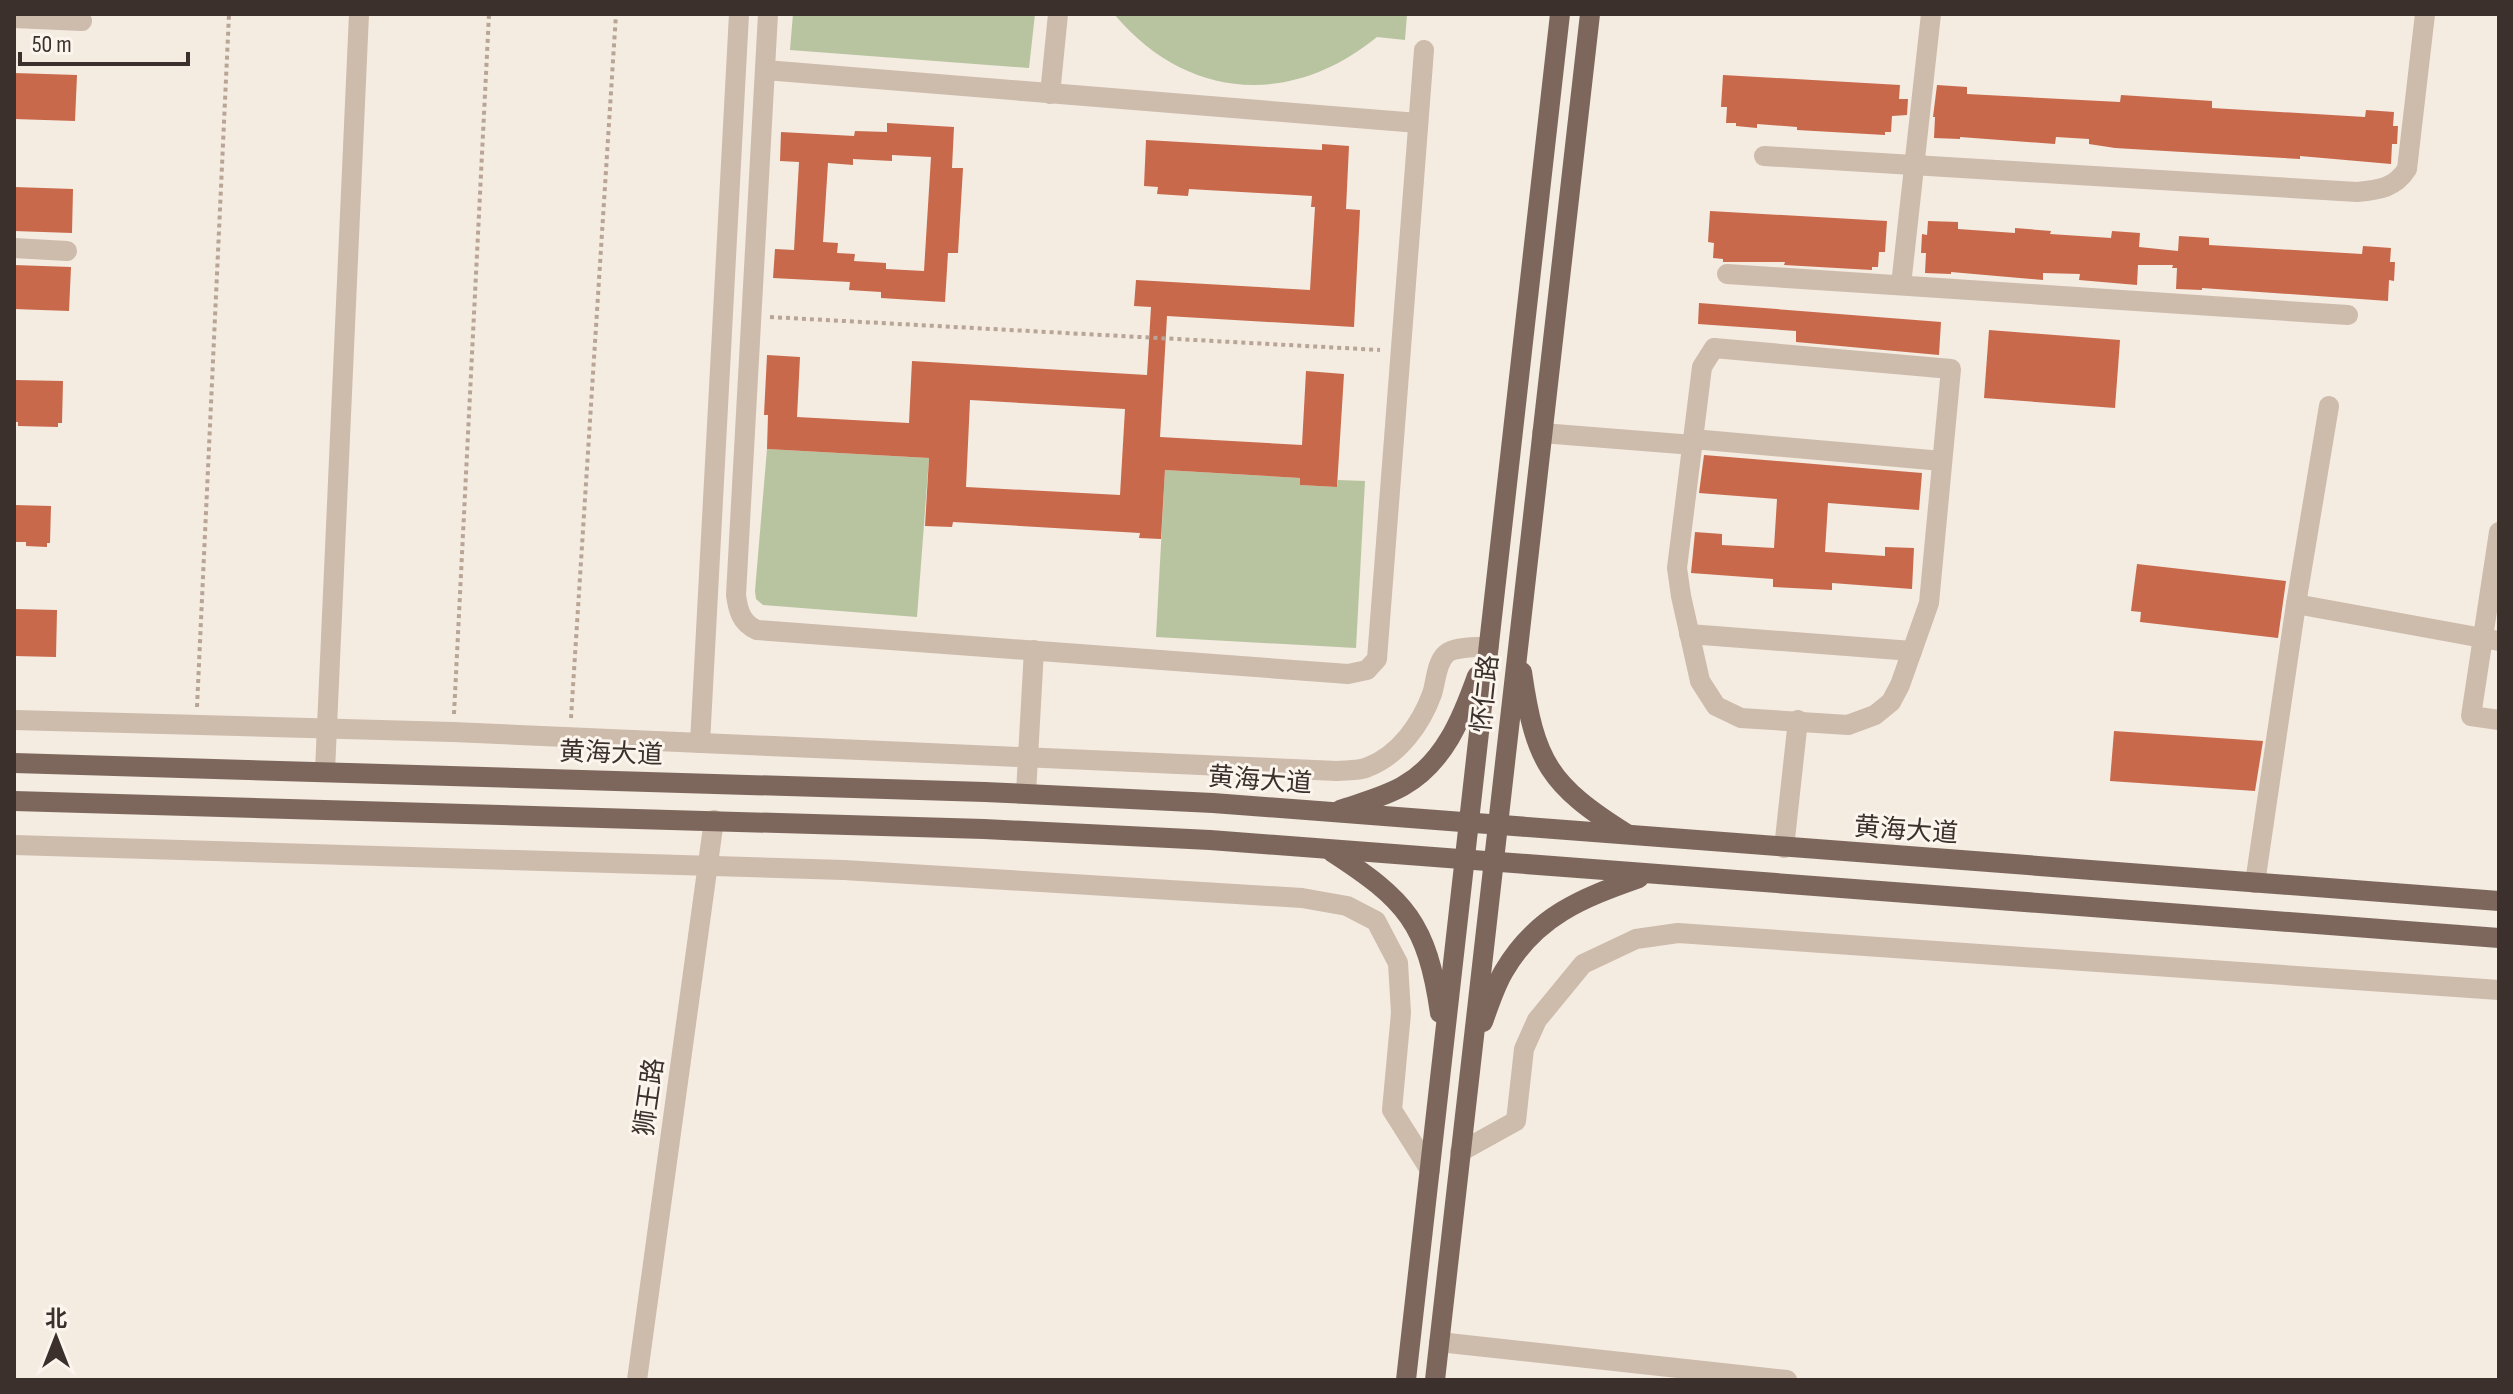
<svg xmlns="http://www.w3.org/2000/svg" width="2513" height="1394" font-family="'Sofia Sans Condensed','Noto Sans SC',sans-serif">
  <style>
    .green { fill: #b8c4a0 }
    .building { fill: #c8694b; fill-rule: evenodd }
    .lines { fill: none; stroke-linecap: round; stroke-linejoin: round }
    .path { stroke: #b9a596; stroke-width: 4; stroke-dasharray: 4 4; stroke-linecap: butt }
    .minor { stroke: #cdbbac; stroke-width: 20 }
    .major { stroke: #7d675c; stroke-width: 20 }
    .labels { text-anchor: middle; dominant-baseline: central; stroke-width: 6; stroke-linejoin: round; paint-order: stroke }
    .street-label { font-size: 26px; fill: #3b302b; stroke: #fbf5ee }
  </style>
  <rect width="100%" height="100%" fill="#f4ebe1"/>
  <g class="green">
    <path d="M 793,14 L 1035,14 L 1029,68 L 790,50 Z"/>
    <path d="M 1114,14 L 1407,14 L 1405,40 L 1377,37 C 1290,108 1186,100 1114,14 Z"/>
    <path d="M 767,449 L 929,458 L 917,617 L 763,605 L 756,599 L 755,591 Z"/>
    <path d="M 1165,470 L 1300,478 L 1301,485 L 1337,487 L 1338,480 L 1365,481 L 1356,648 L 1156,637 Z"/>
  </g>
  <g class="building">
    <path d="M 14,73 L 77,75 L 75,121 L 14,119 Z"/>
    <path d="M 1723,75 L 1900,85 L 1899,99 L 1908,99 L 1907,115 L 1892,116 L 1891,132 L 1885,132 L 1885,135 L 1797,130 L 1797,127 L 1757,124 L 1757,128 L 1736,126 L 1736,123 L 1726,123 L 1727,107 L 1721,107 Z"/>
    <path d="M 1937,85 L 1967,87 L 1967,94 L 2120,102 L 2121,95 L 2212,101 L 2212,108 L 2365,117 L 2366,110 L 2394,112 L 2393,126 L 2398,126 L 2397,144 L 2392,144 L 2391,164 L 2300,156 L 2300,159 L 2115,148 L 2089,144 L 2089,139 L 2056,137 L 2055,144 L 1960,137 L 1960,139 L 1934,138 L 1935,117 L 1933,117 Z"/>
    <path d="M 887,123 L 954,127 L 952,168 L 963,168 L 958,253 L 948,253 L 945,302 L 881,298 L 881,292 L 849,290 L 850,282 L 773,278 L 775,249 L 794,250 L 799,162 L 780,161 L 781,132 L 854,136 L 855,131 L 887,132 ZM 892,155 L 931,157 L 924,271 L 886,269 L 886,263 L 854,261 L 855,254 L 837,253 L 838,243 L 823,242 L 828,163 L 853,165 L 853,159 L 892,161 Z"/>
    <path d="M 1146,140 L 1322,150 L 1322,144 L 1349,146 L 1346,209 L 1360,210 L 1354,327 L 1167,316 L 1160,437 L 1302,445 L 1306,371 L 1344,374 L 1337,487 L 1300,485 L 1300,478 L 1165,470 L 1161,539 L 1139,538 L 1140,533 L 953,522 L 952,527 L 925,526 L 929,458 L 767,449 L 768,415 L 764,415 L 767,355 L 800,357 L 797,417 L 909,423 L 912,361 L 1147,375 L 1151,307 L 1134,306 L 1136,280 L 1310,290 L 1315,207 L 1311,207 L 1312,196 L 1189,189 L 1188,196 L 1157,194 L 1158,187 L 1144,186 ZM 970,400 L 1125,409 L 1120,495 L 966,487 Z"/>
    <path d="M 14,187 L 73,189 L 72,233 L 14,231 Z"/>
    <path d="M 1710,211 L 1887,221 L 1885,252 L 1879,252 L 1878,267 L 1872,267 L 1872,270 L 1784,265 L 1785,262 L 1723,262 L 1723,259 L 1713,258 L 1714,243 L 1708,242 Z"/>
    <path d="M 1928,221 L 1958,222 L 1958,229 L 2015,233 L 2015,228 L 2051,231 L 2050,234 L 2111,238 L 2112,231 L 2140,233 L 2139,247 L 2178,251 L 2179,236 L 2209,238 L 2209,245 L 2362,254 L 2363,246 L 2391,248 L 2390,262 L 2395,262 L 2394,281 L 2389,280 L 2388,301 L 2202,288 L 2202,290 L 2176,289 L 2177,268 L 2172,268 L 2173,265 L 2138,265 L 2137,285 L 2079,280 L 2080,274 L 2043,273 L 2043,280 L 1951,272 L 1951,274 L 1925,273 L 1926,253 L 1921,253 L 1922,234 L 1927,235 Z"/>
    <path d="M 14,265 L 71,267 L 69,311 L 14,309 Z"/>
    <path d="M 1699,303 L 1941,322 L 1939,355 L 1796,342 L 1796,331 L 1698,324 Z"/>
    <path d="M 1989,330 L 2120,340 L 2115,408 L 1984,398 Z"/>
    <path d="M 14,380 L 63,381 L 62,423 L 58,423 L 58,427 L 18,426 L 18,422 L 14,422 Z"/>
    <path d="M 1704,455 L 1922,473 L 1919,510 L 1828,503 L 1825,552 L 1885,556 L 1885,547 L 1914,548 L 1912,589 L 1832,583 L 1832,590 L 1773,587 L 1773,579 L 1691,573 L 1695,532 L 1722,534 L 1722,545 L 1774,548 L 1777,499 L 1699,493 Z"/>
    <path d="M 14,505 L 51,506 L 50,543 L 47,543 L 47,547 L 26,546 L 26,542 L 14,542 Z"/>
    <path d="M 2137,564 L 2286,581 L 2278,638 L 2140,622 L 2141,612 L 2131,611 Z"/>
    <path d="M 14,609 L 57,610 L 56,657 L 14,656 Z"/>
    <path d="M 2114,731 L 2263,741 L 2255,791 L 2110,781 Z"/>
  </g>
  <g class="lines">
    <g class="path">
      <path d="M 770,317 L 1380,350"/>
      <path d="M 197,707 L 229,14"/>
      <path d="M 454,714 L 489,14"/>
      <path d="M 571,718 L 616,14"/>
    </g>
    <g class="minor">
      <path d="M 768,14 L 736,595 C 738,610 741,623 757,630 L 1348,674 L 1367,670 L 1377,659 L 1424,50"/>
      <path d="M 14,18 L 82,21"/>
      <path d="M 765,70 L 1418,123"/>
      <path d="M 1050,94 L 1058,14"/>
      <path d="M 1764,156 L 2357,192 C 2379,190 2395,188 2407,169 L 2425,14"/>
      <path d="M 14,248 L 67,251"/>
      <path d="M 1727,274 L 2348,315"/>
      <path d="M 1901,285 L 1931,14"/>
      <path d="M 1714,348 L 1951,369 L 1929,603 L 1900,685 L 1891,702 L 1875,715 L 1848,725 L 1741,718 L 1716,706 L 1700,681 L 1681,596 L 1677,568 L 1702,367 Z"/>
      <path d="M 1542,433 L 1693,445"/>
      <path d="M 1693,439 L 1942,461"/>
      <path d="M 2499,532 L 2471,716 L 2499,720"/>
      <path d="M 2296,604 L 2499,641"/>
      <path d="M 1689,634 L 1912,651"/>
      <path d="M 14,720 L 453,732 L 1337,771 C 1347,770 1359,771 1368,767 C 1399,755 1421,724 1432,694 C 1436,682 1436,663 1446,654 C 1455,646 1477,648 1489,646"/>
      <path d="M 700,743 L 739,14"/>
      <path d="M 325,771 L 359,14"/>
      <path d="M 1026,793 L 1034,650"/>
      <path d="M 14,845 L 844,870 L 1302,898 L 1347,906 L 1376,921 L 1398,963 L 1401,1013 L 1392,1110 L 1430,1170"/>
      <path d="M 1784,848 L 1798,720"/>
      <path d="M 2255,883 L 2296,604 L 2329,406"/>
      <path d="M 1460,1152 L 1516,1121 L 1524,1049 L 1537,1020 L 1583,964 L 1636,939 L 1678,933 L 2499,990"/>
      <path d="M 1439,1342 L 1787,1380"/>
      <path d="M 637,1380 L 714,820"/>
    </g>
    <g class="major">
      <path d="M 1522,672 C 1535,762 1549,785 1627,834"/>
      <path d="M 14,763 L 985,792 L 1213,803 L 2499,901"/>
      <path d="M 14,801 L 984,829 L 1210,840 L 2499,938"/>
      <path d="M 1340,810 C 1360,803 1384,797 1403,786 C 1444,763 1462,718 1477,676"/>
      <path d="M 1332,852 C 1406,900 1427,923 1440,1013"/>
      <path d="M 1483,1022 C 1489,1005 1495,986 1504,971 C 1536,916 1582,898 1639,878"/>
      <path d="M 1406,1380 L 1560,14"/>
      <path d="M 1435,1380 L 1590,14"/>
    </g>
  </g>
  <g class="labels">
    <g class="street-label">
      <text transform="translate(1486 694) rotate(-84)">怀仁路</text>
      <text transform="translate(611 754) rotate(2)">黄海大道</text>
      <text transform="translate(1260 781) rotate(4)">黄海大道</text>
      <text transform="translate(1906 831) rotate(4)">黄海大道</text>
      <text transform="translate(650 1097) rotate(-82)">狮王路</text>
    </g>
  </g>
  <rect width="2513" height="1394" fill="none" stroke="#3b302b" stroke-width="32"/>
  <g transform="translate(56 1338)" stroke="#fbf5ee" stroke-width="6" paint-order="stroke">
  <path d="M0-6L14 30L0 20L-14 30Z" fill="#3b302b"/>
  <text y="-12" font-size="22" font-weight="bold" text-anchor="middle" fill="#3b302b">北</text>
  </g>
  <path d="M20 52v12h168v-12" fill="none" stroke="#3b302b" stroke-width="4"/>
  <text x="32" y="52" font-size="24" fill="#3b302b" stroke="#fbf5ee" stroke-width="6" paint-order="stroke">50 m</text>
</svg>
